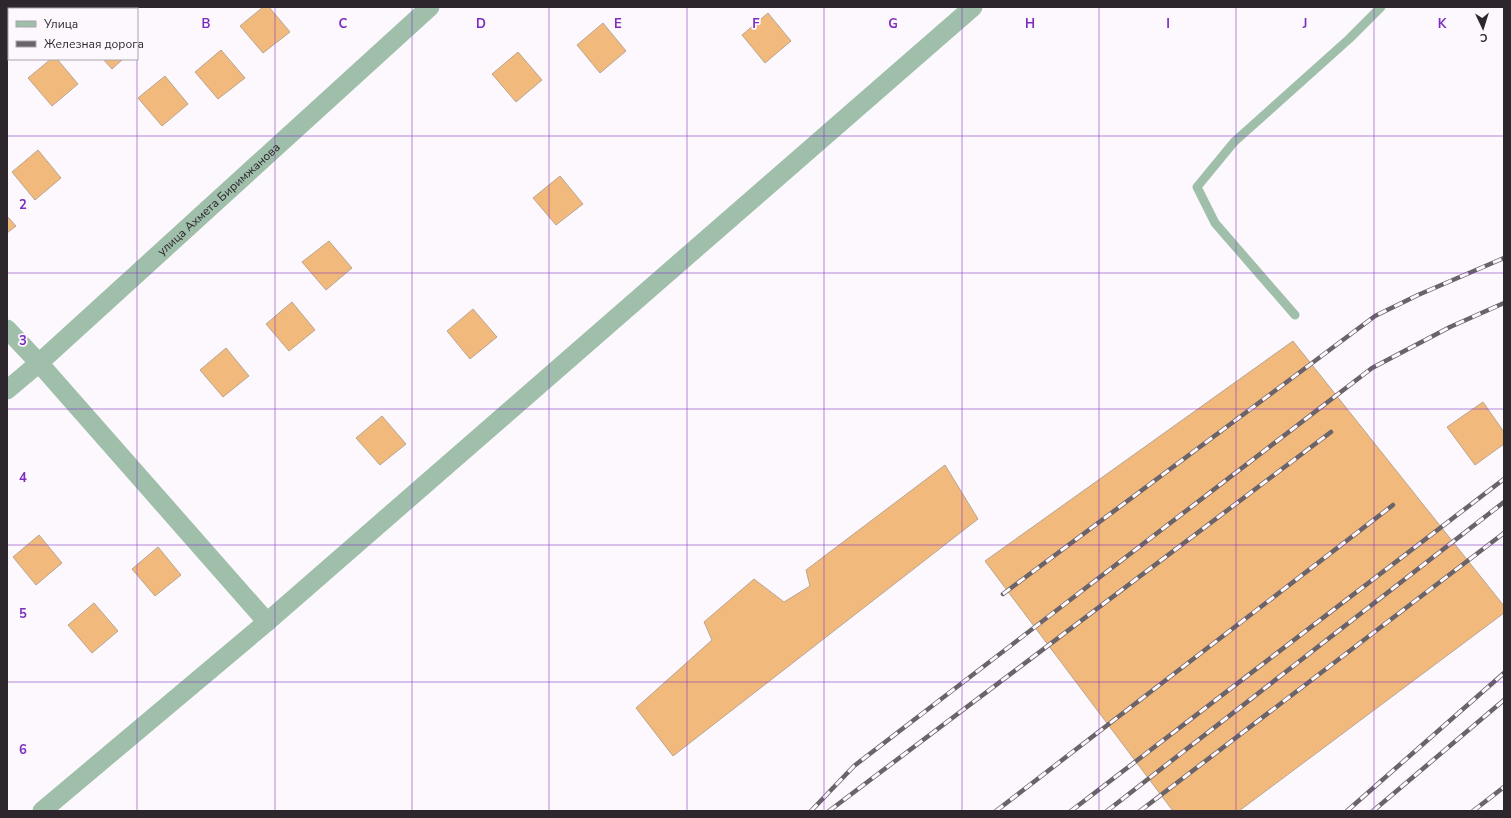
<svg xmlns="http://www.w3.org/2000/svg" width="1511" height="818" font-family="'Nunito Sans',sans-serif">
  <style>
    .building { fill: #f2b97c; stroke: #b9a590 }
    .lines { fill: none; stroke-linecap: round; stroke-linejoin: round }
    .service { stroke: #9fbfaa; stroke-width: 9 }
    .minor { stroke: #9fbfaa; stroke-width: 19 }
    .rail-casing { stroke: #6a636a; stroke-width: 4.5 }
    .rail { stroke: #fdf8fd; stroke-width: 3; stroke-dasharray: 9; stroke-linecap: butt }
    .grid { fill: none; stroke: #7b2cbf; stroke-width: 1; stroke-opacity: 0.55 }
    .labels { text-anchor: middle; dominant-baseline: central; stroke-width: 3.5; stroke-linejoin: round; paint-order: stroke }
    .street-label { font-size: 12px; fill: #2e262d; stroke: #fdf8fd }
    .grid-label { font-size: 13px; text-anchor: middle; font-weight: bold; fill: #7b2cbf; stroke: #fdf8fd; stroke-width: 3.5; stroke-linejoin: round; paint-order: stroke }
  </style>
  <rect width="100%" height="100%" fill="#fdf8fd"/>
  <g class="building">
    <path d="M 263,7 L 269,7 L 290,32 L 263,53 L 240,26 Z"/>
    <path d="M 768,13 L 791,41 L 765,63 L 742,35 Z"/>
    <path d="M 603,23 L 626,51 L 600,73 L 577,45 Z"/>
    <path d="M 221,50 L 245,78 L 218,99 L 195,72 Z"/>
    <path d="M 518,52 L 542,80 L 516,102 L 492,74 Z"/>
    <path d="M 51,59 L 57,59 L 78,84 L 52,106 L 28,78 Z"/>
    <path d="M 103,59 L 123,59 L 112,69 Z"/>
    <path d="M 165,76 L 188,104 L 162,126 L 138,98 Z"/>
    <path d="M 38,150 L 61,178 L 35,200 L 12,172 Z"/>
    <path d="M 560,176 L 583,204 L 556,225 L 533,198 Z"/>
    <path d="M 7,216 L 16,226 L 7,233 Z"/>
    <path d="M 329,241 L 352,268 L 326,290 L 302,262 Z"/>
    <path d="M 292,302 L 315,330 L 289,351 L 266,324 Z"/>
    <path d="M 473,309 L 497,337 L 470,359 L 447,331 Z"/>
    <path d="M 1293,341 L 1504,606 L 1504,613 L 1239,811 L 1173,811 L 985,561 Z"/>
    <path d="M 226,348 L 249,376 L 223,397 L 200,370 Z"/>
    <path d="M 1483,402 L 1504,432 L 1504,444 L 1475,465 L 1447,427 Z"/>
    <path d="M 382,416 L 406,444 L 380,465 L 356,438 Z"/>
    <path d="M 945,465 L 978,519 L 673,756 L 636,708 L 712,640 L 704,622 L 754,579 L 784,602 L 810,586 L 806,570 Z"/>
    <path d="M 39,535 L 62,563 L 36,585 L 13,557 Z"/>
    <path d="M 158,547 L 181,575 L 155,596 L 132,569 Z"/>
    <path d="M 94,603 L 118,631 L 92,653 L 68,625 Z"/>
  </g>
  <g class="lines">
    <path class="service" d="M 1295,315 L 1215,223 L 1197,187 L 1234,142 L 1349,39 L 1381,7"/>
    <g class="minor">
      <path d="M 7,329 L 39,363 L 267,622"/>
      <path id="s1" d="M 7,390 L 39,363 L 430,7"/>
      <path d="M 42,811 L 267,622 L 973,7"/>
    </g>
    <g class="rail-casing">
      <g id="rail">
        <path d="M 1003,594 L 1375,316 L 1418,295 L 1504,258"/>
        <path d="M 811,811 L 854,766 L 1372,368 L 1450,327 L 1504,303"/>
        <path d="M 829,811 L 1331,432"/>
        <path d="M 996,811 L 1393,505"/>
        <path d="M 1071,811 L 1504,479"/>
        <path d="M 1107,811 L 1504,502"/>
        <path d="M 1140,811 L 1504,533"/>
        <path d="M 1347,811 L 1504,673"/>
        <path d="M 1373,811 L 1504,700"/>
        <path d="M 1473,811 L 1504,787"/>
      </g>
    </g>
    <use href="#rail" class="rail"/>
  </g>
  <path class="grid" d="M 137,7 L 137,811M 275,7 L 275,811M 412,7 L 412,811M 549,7 L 549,811M 687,7 L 687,811M 824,7 L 824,811M 962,7 L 962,811M 1099,7 L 1099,811M 1236,7 L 1236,811M 1374,7 L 1374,811M 7,136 L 1504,136M 7,273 L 1504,273M 7,409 L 1504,409M 7,545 L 1504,545M 7,682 L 1504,682"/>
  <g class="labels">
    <g class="street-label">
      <text stroke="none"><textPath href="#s1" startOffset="285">улица Ахмета Биримжанова</textPath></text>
    </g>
  </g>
  <g class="grid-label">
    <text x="206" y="28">B</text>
    <text x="343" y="28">C</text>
    <text x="481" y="28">D</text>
    <text x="618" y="28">E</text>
    <text x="756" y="28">F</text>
    <text x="893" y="28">G</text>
    <text x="1030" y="28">H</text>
    <text x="1168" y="28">I</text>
    <text x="1305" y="28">J</text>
    <text x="1442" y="28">K</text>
    <text x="23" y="209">2</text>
    <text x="23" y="345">3</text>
    <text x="23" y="482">4</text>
    <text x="23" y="618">5</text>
    <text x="23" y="754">6</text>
  </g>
  <rect width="1511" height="818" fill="none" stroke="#2e262d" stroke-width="16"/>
  <rect x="8" y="8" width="130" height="52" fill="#fdf8fd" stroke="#aaa4aa"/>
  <rect x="16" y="21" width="20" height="6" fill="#9fbfaa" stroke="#aaa4aa"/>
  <text x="44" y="28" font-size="12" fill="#2e262d">Улица</text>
  <rect x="16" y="41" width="20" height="6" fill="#6a636a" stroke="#aaa4aa"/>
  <text x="44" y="48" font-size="12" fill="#2e262d">Железная дорога</text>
  <g transform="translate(1483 28) rotate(176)" stroke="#fdf8fd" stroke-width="3" paint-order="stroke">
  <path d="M0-3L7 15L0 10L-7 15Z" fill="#2e262d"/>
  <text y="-6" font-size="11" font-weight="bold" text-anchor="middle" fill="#2e262d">С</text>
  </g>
</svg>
